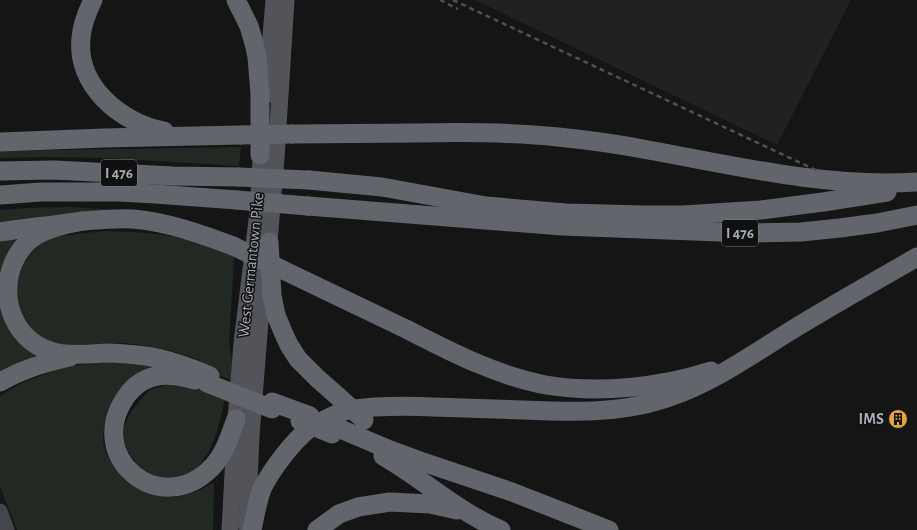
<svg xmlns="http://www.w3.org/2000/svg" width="917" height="530" font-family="'Alegreya Sans',sans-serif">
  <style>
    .built { fill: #212123 }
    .green { fill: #212922 }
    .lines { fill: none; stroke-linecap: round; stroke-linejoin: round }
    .secondary { stroke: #44464b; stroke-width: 15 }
    .primary { stroke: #52545a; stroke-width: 17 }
    .motorway { stroke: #62656c; stroke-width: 19 }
    .rail { stroke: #4f5156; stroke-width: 2.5; stroke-dasharray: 5 4; stroke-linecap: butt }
    .motorway-bridge { stroke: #62656c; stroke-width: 19 }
    .labels { text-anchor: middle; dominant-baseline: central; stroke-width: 3; stroke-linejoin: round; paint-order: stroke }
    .shield { fill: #101011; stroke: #7a7e84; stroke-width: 1 }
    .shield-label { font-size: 15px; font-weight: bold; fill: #a7adb5 }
    .street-label { font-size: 16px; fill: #a7adb5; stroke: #101011 }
    .poi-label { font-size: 16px; font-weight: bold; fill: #a7adb5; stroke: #101011; text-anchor: end }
  </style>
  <rect width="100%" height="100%" fill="#151516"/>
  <path class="built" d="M 475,0 L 851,0 L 777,145 Z"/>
  <g class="green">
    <path d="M 241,147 L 239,166 L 105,158 L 46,157 L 0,158 L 0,151 Z"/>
    <path d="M 68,207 L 118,210 L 96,210 L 0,224 L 0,210 L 27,208 Z"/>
    <path d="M 104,231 C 141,232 179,234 214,247 C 221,250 227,254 234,257 L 229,343 L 232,361 L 231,380 L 220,376 L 217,371 L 194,358 L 172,351 L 140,345 L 123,343 L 65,345 L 51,343 L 40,337 L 32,329 L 24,320 L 19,310 L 16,286 L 23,264 L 31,253 L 43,242 L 58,236 Z"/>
    <path d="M 19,238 L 2,280 L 40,354 L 17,364 L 0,374 L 0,240 Z"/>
    <path d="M 90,363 L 130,363 L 161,367 C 153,370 136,376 130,380 C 118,389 109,404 106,418 C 104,427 102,437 104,446 C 112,473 132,491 160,496 C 167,497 175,498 181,496 C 192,494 203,489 212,483 L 214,484 L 213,530 L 17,530 L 0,487 L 0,396 L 22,383 L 58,369 Z"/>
    <path d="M 173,383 L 186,383 L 226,395 L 217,432 L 210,449 L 201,463 L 194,471 L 177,478 L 158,477 L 145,471 L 138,466 L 127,451 L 124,440 L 124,426 L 131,412 L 140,400 L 150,390 Z"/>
  </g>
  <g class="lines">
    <path class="secondary" d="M 0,511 L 7,530"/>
    <g class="primary">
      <path d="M 266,95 L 274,0"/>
      <path d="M 247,526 L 251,436 L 260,321 L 269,242 L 276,158 L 286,0"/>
      <path d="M 230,530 L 236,419 L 242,343 L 258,212 L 262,142"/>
    </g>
    <g class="motorway">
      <path d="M 93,0 C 87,12 82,24 81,38 C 76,86 121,123 164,131"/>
      <path d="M 236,0 L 249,26 L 254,43 L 257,57 L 260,94 L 260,155"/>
      <path d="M 292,134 C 333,134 375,133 416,133 C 463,132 510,132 558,137 C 588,140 618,144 648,150 C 737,166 826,188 917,182"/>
      <path d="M 0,142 L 104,138 L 241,135"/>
      <path d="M 0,171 L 54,170 L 173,176 L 239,177"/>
      <path d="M 309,180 L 382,187 L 415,193 L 486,206 L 566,213 L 644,215 L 683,215 L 761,210 L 823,202 L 887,192"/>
      <path d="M 0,195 L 41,192 L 119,192 L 155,194 L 237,200"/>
      <path d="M 308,206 L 562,226 L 746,233 L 801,232 L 840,228 L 877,223 L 917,215"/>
      <path d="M 82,221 C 65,225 45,228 31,239 C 0,265 0,316 31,341 C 53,359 80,354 107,353 C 117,353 127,354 137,355 C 162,357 187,366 210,376"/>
      <path d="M 0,232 C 18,229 36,227 54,225 C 80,221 107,218 133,219 C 168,222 201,234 233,246"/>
      <path d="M 269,242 L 272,296 L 276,315 L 283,332 L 289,345 L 298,359 L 317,378 L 342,400"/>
      <path d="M 283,270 C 324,290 365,309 406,329 C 451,352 497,376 546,385 C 599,394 661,387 711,371"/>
      <path d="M 195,380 C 170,373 146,371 128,394 C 81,456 161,522 213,466 C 225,453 230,435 236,419"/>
      <path d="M 0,382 C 21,370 46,362 70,357"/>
      <path d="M 272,402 L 310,416"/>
      <path d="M 338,428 L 390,450 L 420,461 L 512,492 L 609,530"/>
      <path d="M 383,456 C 423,479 458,512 501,530"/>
      <path d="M 252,530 C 255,516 257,502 262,489 C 271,470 293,441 310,428 C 318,423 335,414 345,411 C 354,408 365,408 375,407 C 395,406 414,406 433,407 C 463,408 493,409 522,410 C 570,412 618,414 664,399 C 709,385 747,358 787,333 C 829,307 874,282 917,257"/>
      <path d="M 317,530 L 339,514 L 358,507 L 390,502 L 430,504 L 457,510"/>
    </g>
    <g class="rail">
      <path d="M 440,0 L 458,9"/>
      <path d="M 453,0 L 820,172"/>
    </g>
    <g class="motorway-bridge">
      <path d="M 241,135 L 292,134"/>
      <path d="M 239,177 L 309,180"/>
      <path d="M 237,200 L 308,206"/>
      <path d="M 233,246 L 283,270"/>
      <path d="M 207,383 L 272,409"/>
      <path d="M 342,400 L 364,420"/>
      <path d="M 300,421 L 332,434"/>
    </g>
  </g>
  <defs>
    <g id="building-disc" transform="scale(1)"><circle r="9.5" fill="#e4a33f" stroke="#101011"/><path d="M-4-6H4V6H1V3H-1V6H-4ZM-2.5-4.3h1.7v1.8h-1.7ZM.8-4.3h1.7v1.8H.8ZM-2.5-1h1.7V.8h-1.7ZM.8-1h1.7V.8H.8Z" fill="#111"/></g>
  </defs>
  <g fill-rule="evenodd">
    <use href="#building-disc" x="898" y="419"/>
  </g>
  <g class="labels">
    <g class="shield">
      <rect x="101" y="160" width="36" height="26" rx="3"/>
      <rect x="722" y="220" width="36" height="26" rx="3"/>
    </g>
    <g class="shield-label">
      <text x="119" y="173">I 476</text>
      <text x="740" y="233">I 476</text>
    </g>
    <g class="street-label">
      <text transform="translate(251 265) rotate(-84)">West Germantown Pike</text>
    </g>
    <g class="poi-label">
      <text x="884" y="419">IMS</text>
    </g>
  </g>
</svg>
